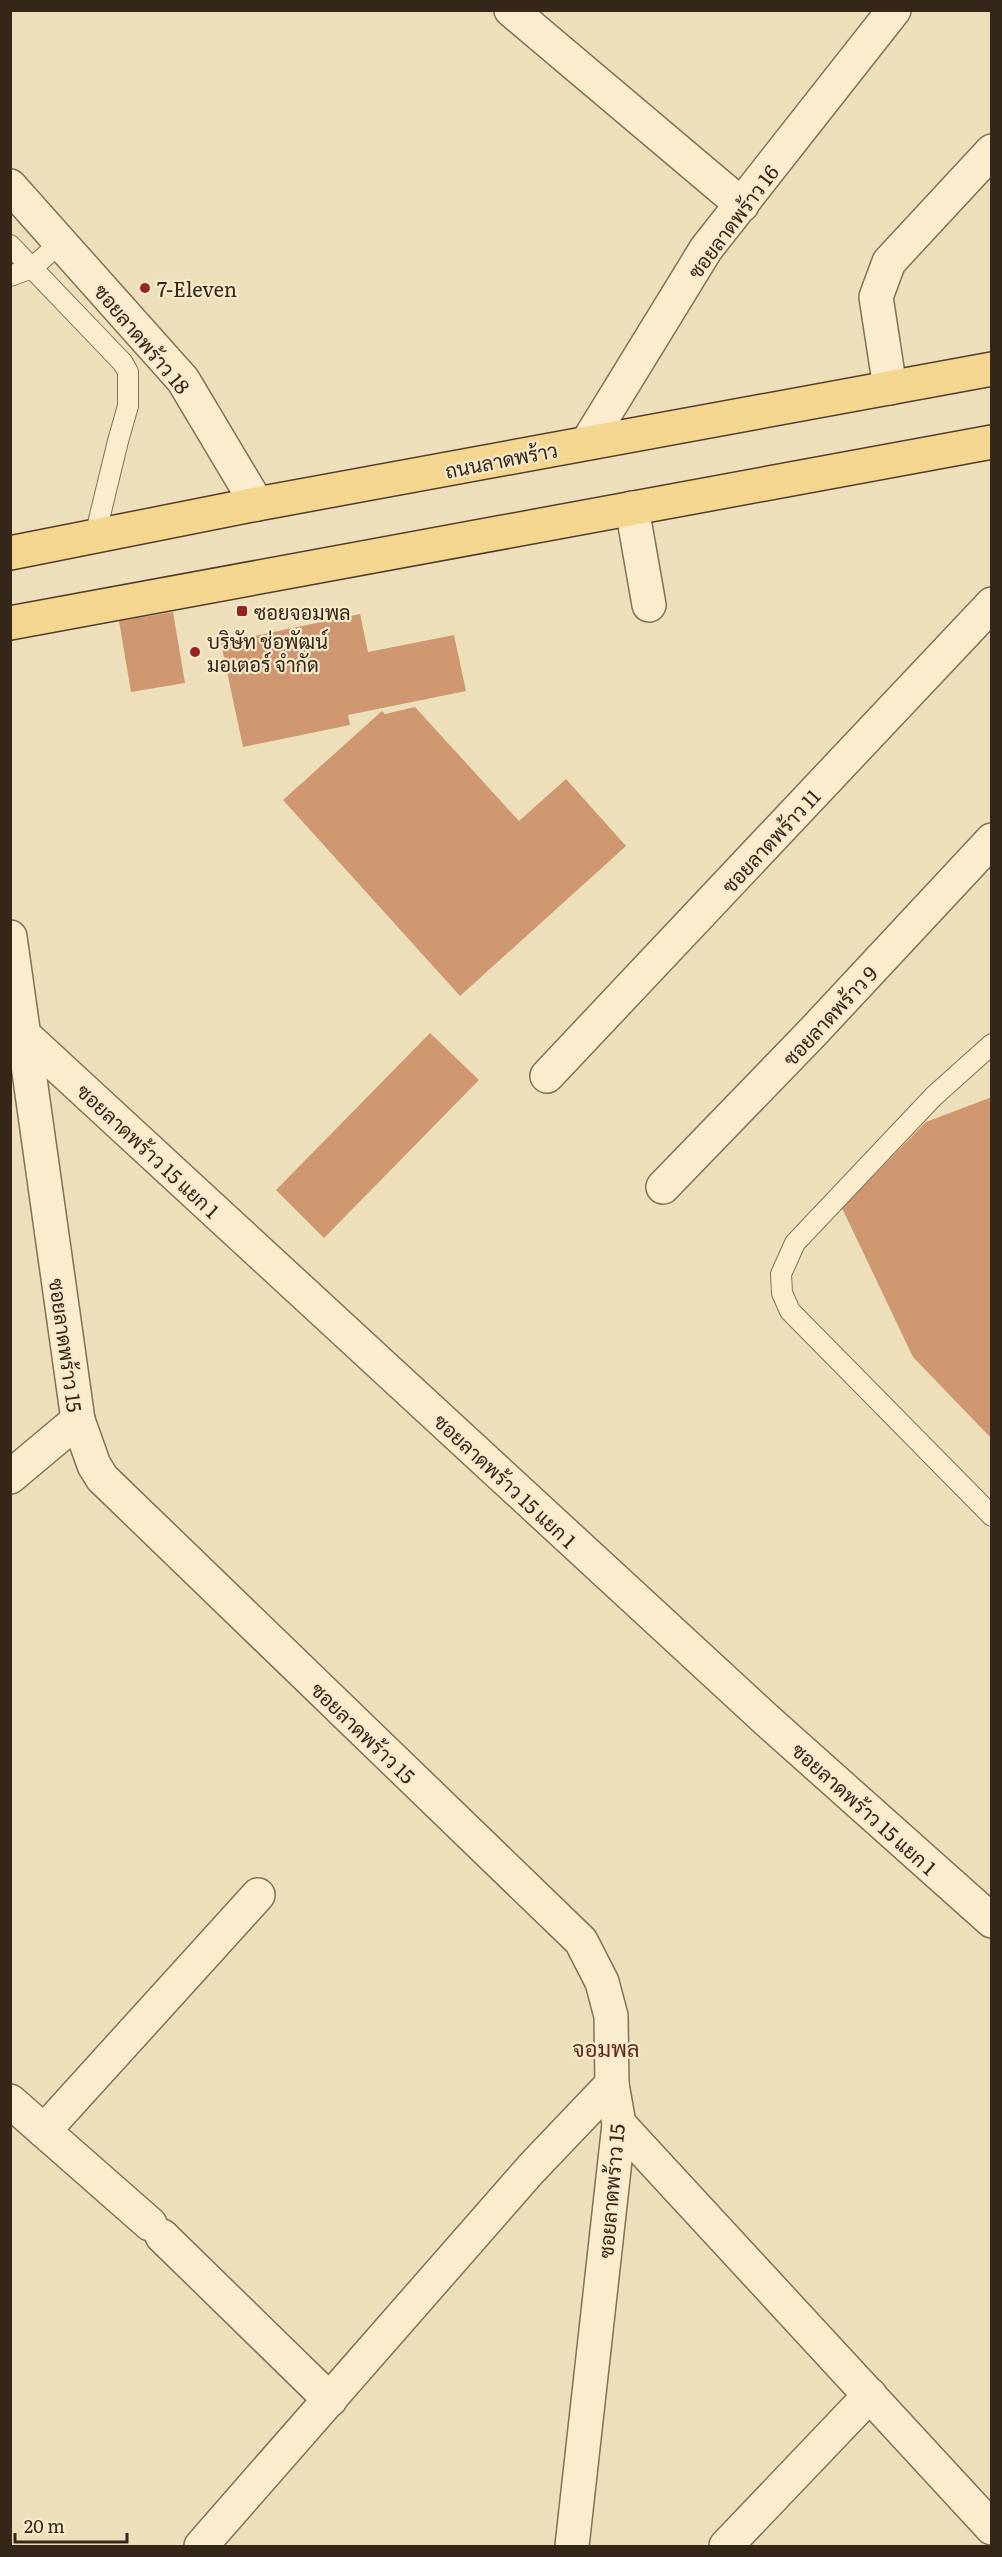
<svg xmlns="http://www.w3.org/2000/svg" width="1002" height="2557" font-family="Literata,Sarabun,serif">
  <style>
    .building { fill: #ce9770 }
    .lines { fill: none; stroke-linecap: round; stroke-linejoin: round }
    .lane-casing { stroke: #856f55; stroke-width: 22 }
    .street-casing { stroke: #856f55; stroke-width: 36 }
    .primary-casing { stroke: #523d2a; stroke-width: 36 }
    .lane { stroke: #f9edce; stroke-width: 20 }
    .street { stroke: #f9edce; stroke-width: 33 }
    .primary { stroke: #f4d690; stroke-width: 33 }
    .poi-dot { fill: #952424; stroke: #f6eaca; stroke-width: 2 }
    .labels { text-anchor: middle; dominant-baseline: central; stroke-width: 4.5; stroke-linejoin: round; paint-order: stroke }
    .street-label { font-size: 20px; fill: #34271a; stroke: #f6eaca }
    .poi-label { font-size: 20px; fill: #34271a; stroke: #f6eaca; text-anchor: start }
    .quarter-label { font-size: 22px; fill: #612919; stroke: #f6eaca }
  </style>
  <rect width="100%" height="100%" fill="#eedfbb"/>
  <g class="building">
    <path d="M 173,612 L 185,683 L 131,692 L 119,621 Z"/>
    <path d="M 360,614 L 368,652 L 454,635 L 466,691 L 348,715 L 350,725 L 243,747 L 221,643 Z"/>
    <path d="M 415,707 L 519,821 L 566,779 L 626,846 L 460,996 L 283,800 L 382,711 L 385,714 Z"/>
    <path d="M 430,1033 L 479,1080 L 324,1238 L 276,1190 Z"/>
    <path d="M 992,1097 L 992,1439 L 913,1357 L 842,1208 L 926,1122 Z"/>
  </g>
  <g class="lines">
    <g class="lane-casing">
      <g id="lane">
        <path d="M 10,245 L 123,363 L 128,372 L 128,406 L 118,441 L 95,536"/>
        <path d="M 10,276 L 32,268 L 61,242"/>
        <path d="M 992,1044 L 934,1096 L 795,1243 L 781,1274 L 782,1293 L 790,1311 L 992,1516"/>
      </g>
    </g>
    <g class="street-casing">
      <g id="street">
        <path d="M 511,10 L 742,205"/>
        <path d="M 10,186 L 183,380 L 257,504"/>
        <path d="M 890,388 L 876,297 L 889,262 L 992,151"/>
        <path d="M 587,443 L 706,249 L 894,10"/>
        <path d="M 632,508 L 649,605"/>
        <path d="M 10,937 L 78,1420 L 94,1465 L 102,1478 L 581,1941 L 602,1982 L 611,2016 L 612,2084 L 619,2124 L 572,2546"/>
        <path d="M 19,1040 L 24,1035 L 770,1723 L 992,1921"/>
        <path d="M 547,1076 L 992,604"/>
        <path d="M 663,1187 L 812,1033 L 992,840"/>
        <path d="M 10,1477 L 78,1420"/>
        <path d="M 10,2101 L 150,2224"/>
        <path d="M 619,2124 L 992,2528"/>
        <path d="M 44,2131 L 258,1895"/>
        <path d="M 162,2236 L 330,2400"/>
        <path d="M 201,2546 L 531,2169 L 612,2084"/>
        <path d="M 726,2546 L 870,2395"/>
      </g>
    </g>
    <g class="primary-casing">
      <g id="primary">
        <path d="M 10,553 L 257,504 L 992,369"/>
        <path d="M 10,623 L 992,442"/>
      </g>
    </g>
    <use href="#lane" class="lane"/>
    <use href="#street" class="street"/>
    <use href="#primary" class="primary"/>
  </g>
  <g class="poi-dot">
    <circle cx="145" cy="288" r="6"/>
    <rect x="236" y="605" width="12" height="12" rx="3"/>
    <circle cx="195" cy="652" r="6"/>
  </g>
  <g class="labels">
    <g class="street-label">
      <text transform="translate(732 221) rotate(-53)">ซอยลาดพร้าว 16</text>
      <text transform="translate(143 338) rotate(50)">ซอยลาดพร้าว 18</text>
      <text transform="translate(501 459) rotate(-11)">ถนนลาดพร้าว</text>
      <text transform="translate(770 840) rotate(-47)">ซอยลาดพร้าว 11</text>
      <text transform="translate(829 1015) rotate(-47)">ซอยลาดพร้าว 9</text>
      <text transform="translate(149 1150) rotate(43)">ซอยลาดพร้าว 15 แยก 1</text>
      <text transform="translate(67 1345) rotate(82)">ซอยลาดพร้าว 15</text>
      <text transform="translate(506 1480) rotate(43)">ซอยลาดพร้าว 15 แยก 1</text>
      <text transform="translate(364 1732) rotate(44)">ซอยลาดพร้าว 15</text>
      <text transform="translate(865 1808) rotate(42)">ซอยลาดพร้าว 15 แยก 1</text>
      <text transform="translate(610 2191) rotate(-85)">ซอยลาดพร้าว 15</text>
    </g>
    <g class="poi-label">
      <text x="157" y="288">7-Eleven</text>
      <text x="254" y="611">ซอยจอมพล</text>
      <text x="207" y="640">บริษัท ช่อพัฒน์<tspan x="207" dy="23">มอเตอร์ จำกัด</tspan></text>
    </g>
    <g class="quarter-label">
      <text x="606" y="2047">จอมพล</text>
    </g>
  </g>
  <rect width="1002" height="2557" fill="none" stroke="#34271a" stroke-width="24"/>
  <path d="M15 2533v9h112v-9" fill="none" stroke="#34271a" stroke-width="3"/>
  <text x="24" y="2533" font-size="18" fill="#34271a" stroke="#f6eaca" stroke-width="4.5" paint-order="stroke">20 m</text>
</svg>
